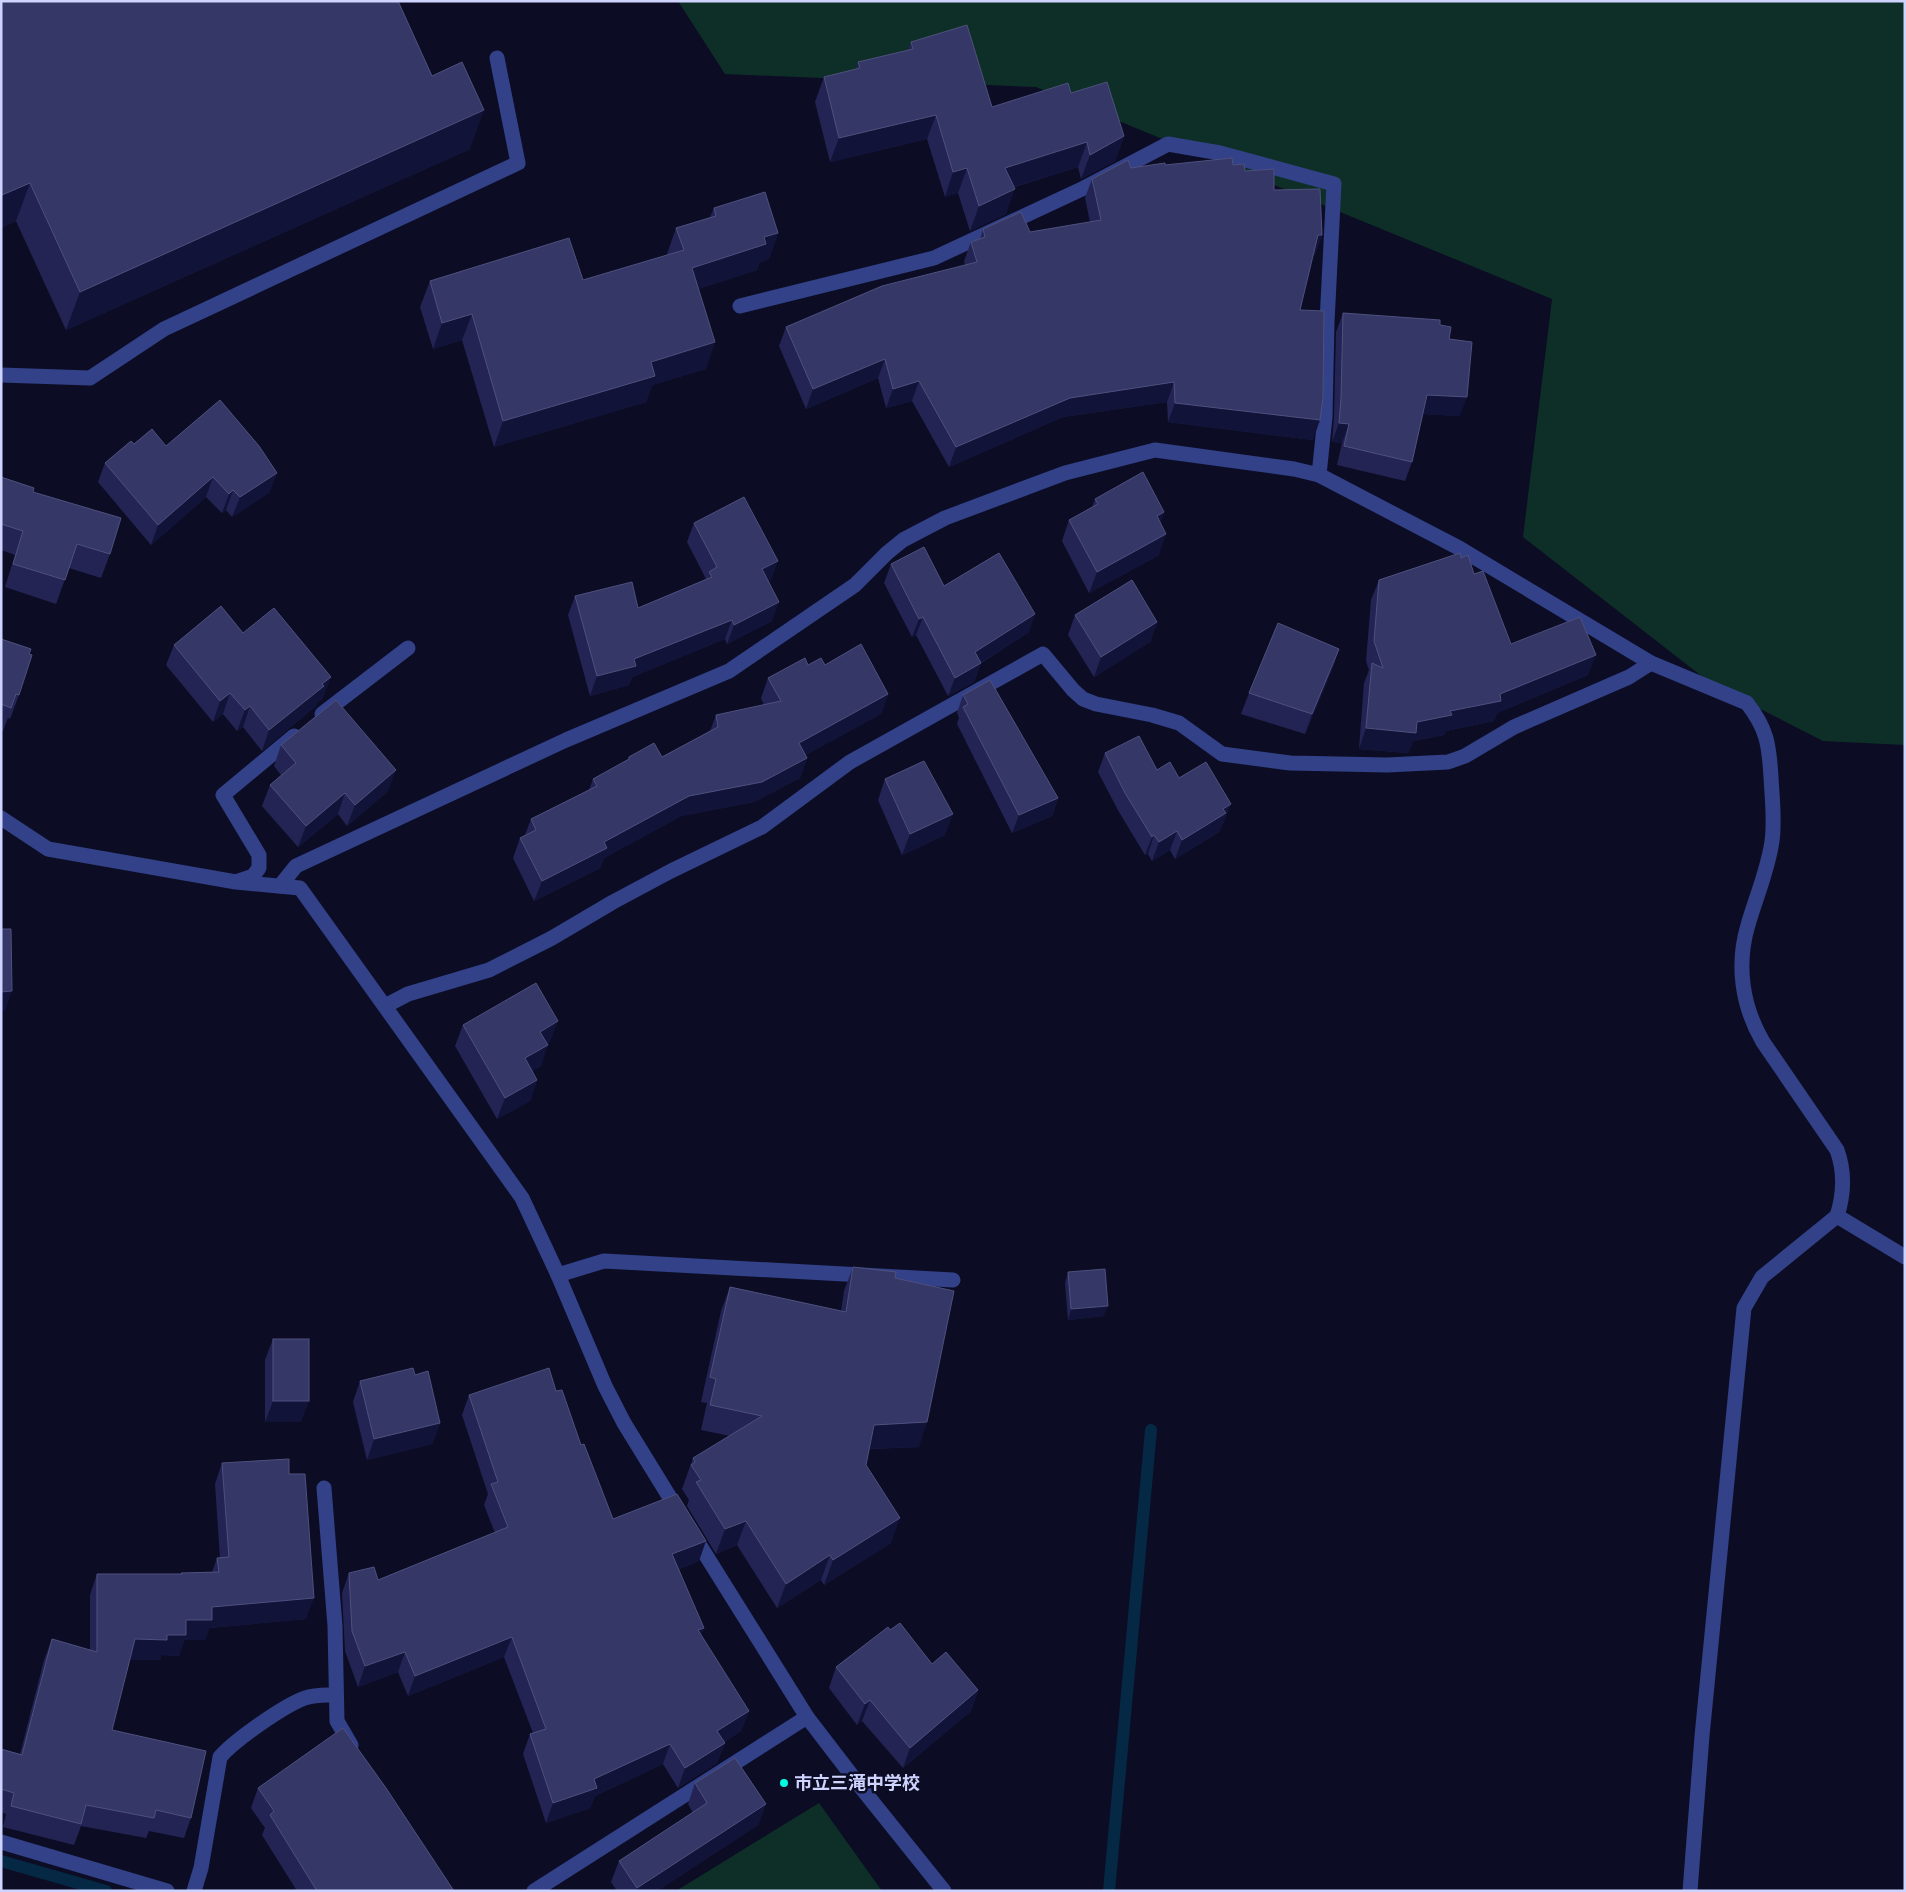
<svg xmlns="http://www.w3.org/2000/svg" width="1906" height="1892" font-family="'Source Sans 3','Noto Sans JP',sans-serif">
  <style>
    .green { fill: #0e2f27 }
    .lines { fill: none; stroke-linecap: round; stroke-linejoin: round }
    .stream { stroke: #052944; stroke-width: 12 }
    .minor { stroke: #324188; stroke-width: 15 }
    .wall { fill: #232454 }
    .shaded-wall { fill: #121339 }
    .building { fill: #353766; stroke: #4e507e }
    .poi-dot { fill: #00fade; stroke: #0c0d24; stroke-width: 2 }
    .labels { text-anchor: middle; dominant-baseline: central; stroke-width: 5; stroke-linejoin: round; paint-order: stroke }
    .poi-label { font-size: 18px; font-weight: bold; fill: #cfd4ff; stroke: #0c0d24; text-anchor: start }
  </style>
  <rect width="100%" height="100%" fill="#0c0d24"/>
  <g class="green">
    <path d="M 678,1 L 1905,1 L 1905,745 L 1823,741 L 1713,685 L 1523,537 L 1552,299 L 1036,87 L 725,74 Z"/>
    <path d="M 819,1803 L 882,1891 L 676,1891 Z"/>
  </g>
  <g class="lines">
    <g class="stream">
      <path d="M 1,1861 L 106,1891"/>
      <path d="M 1109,1891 L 1151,1430"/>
    </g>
    <g class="minor">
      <path d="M 740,306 L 934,258 L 1084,188 L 1168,144 L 1220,153 L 1334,184 L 1327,322 L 1325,417 L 1319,475"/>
      <path d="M 1,375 L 90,378 L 164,329 L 518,163 L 497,58"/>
      <path d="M 322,714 L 408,648"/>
      <path d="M 1,818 L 48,849 L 236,882 L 300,888 L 522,1198 L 558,1275 L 605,1386 L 624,1423 L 680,1514"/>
      <path d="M 238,881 L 253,876 L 259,868 L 259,855 L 223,795 L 294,736"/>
      <path d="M 280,886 L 296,866 L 566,740 L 729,671 L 855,585 L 887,553 L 903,540 L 945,518 L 1065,473 L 1155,450 L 1294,469 L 1319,475 L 1459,548 L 1651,663 L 1747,703 C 1767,729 1769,744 1771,777 C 1772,798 1775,820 1772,841 C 1768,870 1756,897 1748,925 C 1736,965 1742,1006 1763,1042 L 1837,1150 C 1845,1172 1844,1194 1837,1216"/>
      <path d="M 385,1006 L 408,994 L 489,970 L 552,938 L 613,902 L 671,871 L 762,827 L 850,762 L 1043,654 L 1073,690 L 1083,699 L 1096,704 L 1152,715 L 1179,723 L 1222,754 L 1290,763 L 1387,765 L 1448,762 L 1465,756 L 1514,727 L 1629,677 L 1651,663"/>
      <path d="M 558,1275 L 604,1261 L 953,1280"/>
      <path d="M 324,1488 L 335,1626 L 337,1721 L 351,1745"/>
      <path d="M 692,1533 L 807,1717 L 863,1790 L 944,1891"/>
      <path d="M 1,1842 L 167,1891"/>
      <path d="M 194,1891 L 201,1868 L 220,1757 C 235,1740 283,1706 305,1698 C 316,1694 325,1695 336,1695"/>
      <path d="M 534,1891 L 807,1717"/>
      <path d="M 1690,1891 L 1702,1736 L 1744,1308 L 1762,1277 L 1837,1216 L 1905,1257"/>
    </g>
  </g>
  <g class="wall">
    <path d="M 1,1 L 432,76 L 470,149 L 66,330 L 16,221 L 1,228 Z"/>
    <path d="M 911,42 L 992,107 L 1071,93 L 1124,136 L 1115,161 L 1081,179 L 1078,167 L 1014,187 L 1006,214 L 970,231 L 958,193 L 945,197 L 927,139 L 830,162 L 815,102 L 824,77 L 856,69 L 858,62 L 908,50 Z"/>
    <path d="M 1165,165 L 1233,165 L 1245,171 L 1274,190 L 1322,235 L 1315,255 L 1313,255 L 1300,310 L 1313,440 L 1168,422 L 1167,402 L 1063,417 L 949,467 L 912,401 L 886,408 L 878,378 L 806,409 L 779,346 L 786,327 L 965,265 L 964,261 L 971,242 L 980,239 L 983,229 L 1030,232 L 1090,222 L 1085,198 L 1092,179 L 1131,168 Z"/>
    <path d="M 714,208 L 778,233 L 769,259 L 760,262 L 757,270 L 698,289 L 706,369 L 652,385 L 646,402 L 494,447 L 462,340 L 433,349 L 420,307 L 430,281 L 583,280 L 667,255 L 667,254 L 676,228 L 710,217 Z"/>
    <path d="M 1343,313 L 1440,325 L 1460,416 L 1423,414 L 1412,462 L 1405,481 L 1337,465 L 1342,443 L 1332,442 L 1334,417 L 1336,332 Z"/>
    <path d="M 134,444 L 166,446 L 270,492 L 232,517 L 226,510 L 222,513 L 206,497 L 151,545 L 98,482 L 105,463 Z"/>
    <path d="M 1,477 L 33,492 L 110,554 L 101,578 L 69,568 L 56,604 L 5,587 L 15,555 L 1,550 Z"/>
    <path d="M 1095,499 L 1164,512 L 1160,523 L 1159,555 L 1089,593 L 1062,541 L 1069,520 L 1092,507 Z"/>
    <path d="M 694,523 L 771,580 L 768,581 L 772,621 L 727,644 L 725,639 L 632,677 L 629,685 L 590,696 L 568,615 L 575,596 L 638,608 L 706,579 L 687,542 Z"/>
    <path d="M 1461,558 L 1474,574 L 1511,644 L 1588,675 L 1497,713 L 1494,721 L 1446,731 L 1444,735 L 1413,741 L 1408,753 L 1359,749 L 1364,683 L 1369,670 L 1366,661 L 1371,600 L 1379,580 Z"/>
    <path d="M 891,564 L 1029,632 L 981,663 L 974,682 L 948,696 L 916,635 L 912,637 L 884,583 Z"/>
    <path d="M 1075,615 L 1157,622 L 1150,642 L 1094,677 L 1068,635 Z"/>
    <path d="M 243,633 L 323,698 L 317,703 L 316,706 L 262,751 L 243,727 L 237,731 L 223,714 L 213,722 L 166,665 L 174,645 Z"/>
    <path d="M 1,639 L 19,695 L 10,719 L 8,718 L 3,731 L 1,731 Z"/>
    <path d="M 1339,649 L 1332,670 L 1305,734 L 1241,714 L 1249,693 Z"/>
    <path d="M 808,665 L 825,665 L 888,694 L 881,714 L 805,755 L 807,758 L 800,778 L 754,802 L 681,816 L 604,858 L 600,868 L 534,901 L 513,858 L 520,838 L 525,835 L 531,819 L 589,790 L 593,779 L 628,760 L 629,757 L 662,757 L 710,731 L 716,715 L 764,705 L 761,698 L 768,678 Z"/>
    <path d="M 963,695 L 1058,798 L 1052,816 L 1012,833 L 957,724 L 959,718 L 957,713 Z"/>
    <path d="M 281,745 L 388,791 L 347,826 L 338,814 L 298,847 L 262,806 L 270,785 L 281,775 L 274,766 Z"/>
    <path d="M 1105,753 L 1157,770 L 1179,778 L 1224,822 L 1222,824 L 1219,832 L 1175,859 L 1170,850 L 1152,861 L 1148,854 L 1145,855 L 1119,812 L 1098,772 Z"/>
    <path d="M 885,779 L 945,835 L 902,855 L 878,800 Z"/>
    <path d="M 463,1025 L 550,1042 L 547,1044 L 541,1066 L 532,1071 L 537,1080 L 530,1101 L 497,1119 L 455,1046 Z"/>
    <path d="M 853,1267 L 895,1278 L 919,1447 L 869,1449 L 866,1465 L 891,1543 L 824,1585 L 821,1580 L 777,1608 L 737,1545 L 716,1554 L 687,1506 L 689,1500 L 682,1489 L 693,1458 L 730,1436 L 701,1430 L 707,1403 L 701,1402 L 721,1311 L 730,1287 L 841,1311 L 844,1291 Z"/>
    <path d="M 1068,1272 L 1104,1316 L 1068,1320 L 1065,1283 Z"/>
    <path d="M 273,1339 L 301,1422 L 265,1422 L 265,1360 Z"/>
    <path d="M 415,1375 L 440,1423 L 432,1444 L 367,1460 L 353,1402 L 360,1381 Z"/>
    <path d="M 556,1391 L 581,1445 L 613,1519 L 699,1561 L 679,1569 L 701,1636 L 749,1711 L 741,1731 L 724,1742 L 725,1743 L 717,1763 L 678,1788 L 663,1764 L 595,1796 L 590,1808 L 546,1823 L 523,1754 L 530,1734 L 533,1733 L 504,1657 L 408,1696 L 398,1672 L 358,1687 L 345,1651 L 342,1593 L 349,1573 L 378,1580 L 495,1533 L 484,1505 L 488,1494 L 462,1415 L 469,1395 Z"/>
    <path d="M 222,1463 L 289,1474 L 306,1619 L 209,1628 L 205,1640 L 184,1640 L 179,1656 L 161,1655 L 160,1660 L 130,1660 L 112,1730 L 191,1818 L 184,1838 L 149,1831 L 146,1838 L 81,1826 L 74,1845 L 3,1827 L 6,1814 L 1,1812 L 1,1749 L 20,1754 L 44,1660 L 52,1639 L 90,1650 L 90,1595 L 97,1574 L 181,1574 L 181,1573 L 212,1572 L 217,1558 L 220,1558 L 215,1484 Z"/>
    <path d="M 890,1630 L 932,1664 L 978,1690 L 971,1711 L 903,1768 L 862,1721 L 857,1725 L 829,1688 L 836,1667 Z"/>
    <path d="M 695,1783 L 766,1804 L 758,1825 L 657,1891 L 617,1891 L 611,1882 L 619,1861 L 693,1813 L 688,1804 Z"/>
    <path d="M 258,1788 L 454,1891 L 297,1891 L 262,1835 L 265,1828 L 251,1808 Z"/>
  </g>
  <g class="shaded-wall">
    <path d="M 484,110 L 470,149 L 66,330 L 80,292 Z"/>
    <path d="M 936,115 L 927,139 L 830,162 L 839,138 Z"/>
    <path d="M 1124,136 L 1115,161 L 1081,179 L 1090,155 Z"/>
    <path d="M 1087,142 L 1078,167 L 996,192 L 1005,168 Z"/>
    <path d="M 967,168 L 958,193 L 945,197 L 953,172 Z"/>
    <path d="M 30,183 L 16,221 L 1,228 L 2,195 Z"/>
    <path d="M 1015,189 L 1006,214 L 970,231 L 979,206 Z"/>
    <path d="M 778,233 L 769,259 L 760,262 L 757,270 L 682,294 L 692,268 L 764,237 Z"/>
    <path d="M 1318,235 L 1322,235 L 1315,255 L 1311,255 Z"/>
    <path d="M 472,314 L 462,340 L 433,349 L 442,323 Z"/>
    <path d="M 715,342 L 706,369 L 652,385 L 646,402 L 494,447 L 503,421 L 651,362 Z"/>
    <path d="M 885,359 L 878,378 L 806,409 L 813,389 Z"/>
    <path d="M 919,381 L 912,401 L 886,408 L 893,389 Z"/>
    <path d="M 1174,382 L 1167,402 L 1063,417 L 949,467 L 956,447 L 1070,398 Z"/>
    <path d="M 1427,395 L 1467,397 L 1460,416 L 1420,414 Z"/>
    <path d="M 1175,403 L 1320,420 L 1313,440 L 1168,422 Z"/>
    <path d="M 1339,423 L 1349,424 L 1342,443 L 1332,442 Z"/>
    <path d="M 277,473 L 270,492 L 232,517 L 240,497 Z"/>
    <path d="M 213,477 L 206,497 L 151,545 L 158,525 Z"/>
    <path d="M 233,490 L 226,510 L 222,513 L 229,494 Z"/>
    <path d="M 1164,512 L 1157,533 L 1157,516 Z"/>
    <path d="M 1166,534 L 1159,555 L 1089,593 L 1097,572 Z"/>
    <path d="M 778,561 L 771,580 L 755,588 L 762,569 Z"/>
    <path d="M 779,602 L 772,621 L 727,644 L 734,625 Z"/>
    <path d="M 1035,614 L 1029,632 L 975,666 L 981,663 L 974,682 L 948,696 L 955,678 L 975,652 Z"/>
    <path d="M 923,617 L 916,635 L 912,637 L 919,619 Z"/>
    <path d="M 732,620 L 725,639 L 632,677 L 629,685 L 590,696 L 597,676 L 634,659 Z"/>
    <path d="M 1157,622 L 1150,642 L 1094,677 L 1101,657 Z"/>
    <path d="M 1339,649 L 1332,670 L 1305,734 L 1312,714 Z"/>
    <path d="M 1596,655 L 1588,675 L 1497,713 L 1494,721 L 1446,731 L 1444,735 L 1413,741 L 1408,753 L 1359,749 L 1366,728 L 1417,722 L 1500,694 Z"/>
    <path d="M 331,677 L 323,698 L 317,703 L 316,706 L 262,751 L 269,730 Z"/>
    <path d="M 230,693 L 223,714 L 213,722 L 220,701 Z"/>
    <path d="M 888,694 L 881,714 L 792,763 L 799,743 Z"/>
    <path d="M 250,706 L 243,727 L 237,731 L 245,710 Z"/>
    <path d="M 807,758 L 800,778 L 754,802 L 681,816 L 604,858 L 600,868 L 534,901 L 542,881 L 604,842 L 689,796 Z"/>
    <path d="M 396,770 L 388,791 L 347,826 L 355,805 Z"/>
    <path d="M 345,793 L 338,814 L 298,847 L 306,826 Z"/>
    <path d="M 1058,798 L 1052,816 L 1012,833 L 1019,815 Z"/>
    <path d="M 1231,804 L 1224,822 L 1222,824 L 1219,832 L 1175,859 L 1182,840 L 1223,809 Z"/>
    <path d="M 953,814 L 945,835 L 902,855 L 910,834 Z"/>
    <path d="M 1177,831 L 1170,850 L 1152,861 L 1159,842 Z"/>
    <path d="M 1154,835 L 1148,854 L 1145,855 L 1152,837 Z"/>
    <path d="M 12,991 L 5,1011 L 1,1011 L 1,992 Z"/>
    <path d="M 558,1021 L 550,1042 L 533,1052 L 540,1032 Z"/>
    <path d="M 548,1045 L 541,1066 L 518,1079 L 525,1058 Z"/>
    <path d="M 537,1080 L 530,1101 L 497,1119 L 505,1098 Z"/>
    <path d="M 1108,1306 L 1104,1316 L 1068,1320 L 1071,1309 Z"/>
    <path d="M 273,1401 L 309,1401 L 301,1422 L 265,1422 Z"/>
    <path d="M 927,1422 L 919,1447 L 865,1449 L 874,1425 Z"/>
    <path d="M 440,1423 L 432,1444 L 367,1460 L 374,1439 Z"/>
    <path d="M 900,1518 L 891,1543 L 824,1585 L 833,1560 Z"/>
    <path d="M 746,1521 L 737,1545 L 716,1554 L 725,1529 Z"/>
    <path d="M 706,1541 L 699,1561 L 665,1574 L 672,1554 Z"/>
    <path d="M 830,1555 L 821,1580 L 777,1608 L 786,1584 Z"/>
    <path d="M 314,1598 L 306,1619 L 209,1628 L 205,1640 L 184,1640 L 179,1656 L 161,1655 L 160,1660 L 128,1660 L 135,1639 L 167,1635 L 186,1620 L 212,1607 Z"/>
    <path d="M 704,1628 L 697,1648 L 698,1630 Z"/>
    <path d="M 512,1637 L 504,1657 L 408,1696 L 415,1676 Z"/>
    <path d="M 405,1652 L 398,1672 L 358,1687 L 365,1666 Z"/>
    <path d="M 978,1690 L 971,1711 L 903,1768 L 910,1748 Z"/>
    <path d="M 870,1700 L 862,1721 L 857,1725 L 865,1704 Z"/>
    <path d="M 749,1711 L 741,1731 L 710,1751 L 717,1731 Z"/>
    <path d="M 725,1743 L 717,1763 L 678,1788 L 685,1768 Z"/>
    <path d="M 670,1744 L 663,1764 L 595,1796 L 590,1808 L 546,1823 L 553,1803 L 594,1779 Z"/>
    <path d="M 766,1804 L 758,1825 L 657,1891 L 636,1891 L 637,1888 Z"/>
  </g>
  <g class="building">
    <path d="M 1,1 L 398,1 L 432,76 L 462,62 L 484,110 L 80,292 L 30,183 L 2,195 L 1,194 Z"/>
    <path d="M 967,25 L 992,107 L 1068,83 L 1071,93 L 1107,82 L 1124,136 L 1090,155 L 1087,142 L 1005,168 L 1015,189 L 979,206 L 967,168 L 953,172 L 936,115 L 839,138 L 824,77 L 860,68 L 858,62 L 913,49 L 911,42 Z"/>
    <path d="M 1232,158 L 1233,165 L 1244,164 L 1245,171 L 1274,169 L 1274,190 L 1320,189 L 1322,235 L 1318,235 L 1300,310 L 1324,311 L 1323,397 L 1320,420 L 1175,403 L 1174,382 L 1070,398 L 956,447 L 919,381 L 893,389 L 885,359 L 813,389 L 786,327 L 882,286 L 977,262 L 971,242 L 985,237 L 983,229 L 1021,212 L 1030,232 L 1101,220 L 1092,179 L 1128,160 L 1131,168 L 1165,163 L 1165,165 Z"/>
    <path d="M 765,192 L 778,233 L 764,237 L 766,244 L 692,268 L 715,342 L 651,362 L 655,376 L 503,421 L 472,314 L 442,323 L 430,281 L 569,238 L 583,280 L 684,250 L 676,228 L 716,216 L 714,208 Z"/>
    <path d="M 1343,313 L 1440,320 L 1440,325 L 1451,327 L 1449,339 L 1472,342 L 1467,397 L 1427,395 L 1412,462 L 1344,446 L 1349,424 L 1339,423 L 1341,398 Z"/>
    <path d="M 220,400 L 259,446 L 277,473 L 240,497 L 233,490 L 229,494 L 213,477 L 158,525 L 105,463 L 131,441 L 134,444 L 152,429 L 166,446 Z"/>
    <path d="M 1143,472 L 1164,512 L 1157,516 L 1166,534 L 1097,572 L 1069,520 L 1098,504 L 1095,499 Z"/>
    <path d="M 1,477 L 34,488 L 33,492 L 121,518 L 110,554 L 77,544 L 65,580 L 13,564 L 23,531 L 1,524 Z"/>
    <path d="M 744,497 L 778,561 L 762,569 L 779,602 L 734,625 L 732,620 L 634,659 L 636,666 L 597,676 L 575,596 L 632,582 L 638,608 L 712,577 L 709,572 L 717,567 L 694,523 Z"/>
    <path d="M 924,547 L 944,586 L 999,553 L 1035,614 L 975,652 L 981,663 L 955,678 L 923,617 L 919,619 L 891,564 Z"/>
    <path d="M 1460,553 L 1461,558 L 1468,555 L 1474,574 L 1483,571 L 1511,644 L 1580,617 L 1596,655 L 1500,694 L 1501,701 L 1450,711 L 1452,715 L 1417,722 L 1416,733 L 1366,728 L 1372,663 L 1383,668 L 1374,641 L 1379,580 Z"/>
    <path d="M 1132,580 L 1157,622 L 1101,657 L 1075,615 Z"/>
    <path d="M 221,606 L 243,633 L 274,608 L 331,677 L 322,684 L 324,686 L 269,730 L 250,706 L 245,710 L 230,693 L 220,701 L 174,645 Z"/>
    <path d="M 1278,623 L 1339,649 L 1312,714 L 1249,693 Z"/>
    <path d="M 1,639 L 31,649 L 29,654 L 32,655 L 19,695 L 16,694 L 11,708 L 1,704 Z"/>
    <path d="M 861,644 L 888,694 L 799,743 L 807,758 L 762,782 L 689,796 L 604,842 L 607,848 L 542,881 L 520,838 L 536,830 L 531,819 L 597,786 L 593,779 L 629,759 L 629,757 L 654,743 L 662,757 L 718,727 L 716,715 L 781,701 L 768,678 L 805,658 L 808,665 L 821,658 L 825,665 Z"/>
    <path d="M 990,680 L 1058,798 L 1019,815 L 963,707 L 968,704 L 963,695 Z"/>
    <path d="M 336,700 L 396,770 L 355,805 L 345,793 L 306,826 L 270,785 L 296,763 L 281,745 Z"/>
    <path d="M 1139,736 L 1157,770 L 1170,762 L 1179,778 L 1206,762 L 1231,804 L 1223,809 L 1226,813 L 1182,840 L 1177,831 L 1159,842 L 1154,835 L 1152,837 L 1125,793 L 1105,753 Z"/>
    <path d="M 924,761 L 953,814 L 910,834 L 885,779 Z"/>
    <path d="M 1,929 L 11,929 L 12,991 L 1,992 Z"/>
    <path d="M 536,983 L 558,1021 L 540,1032 L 548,1045 L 525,1058 L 537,1080 L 505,1098 L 463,1025 Z"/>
    <path d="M 853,1267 L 896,1272 L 895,1278 L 954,1291 L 927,1422 L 874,1425 L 866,1465 L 900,1518 L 833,1560 L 830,1555 L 786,1584 L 746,1521 L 725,1529 L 696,1482 L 701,1480 L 691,1465 L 695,1462 L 693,1458 L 762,1416 L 710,1405 L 716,1379 L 710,1377 L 730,1287 L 846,1312 Z"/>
    <path d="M 1105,1269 L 1108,1306 L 1071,1309 L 1068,1272 Z"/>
    <rect x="273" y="1339" width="36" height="62"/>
    <path d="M 413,1368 L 415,1375 L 428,1371 L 440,1423 L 374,1439 L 360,1381 Z"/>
    <path d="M 549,1368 L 556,1391 L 562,1390 L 581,1445 L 584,1444 L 613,1519 L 677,1494 L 706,1541 L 672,1554 L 704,1628 L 698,1630 L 749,1711 L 717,1731 L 725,1743 L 685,1768 L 670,1744 L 594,1779 L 597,1788 L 553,1803 L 530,1734 L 546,1729 L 512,1637 L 415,1676 L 405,1652 L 365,1666 L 352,1631 L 349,1573 L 374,1567 L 378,1580 L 508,1527 L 491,1484 L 498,1482 L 469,1395 Z"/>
    <path d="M 289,1459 L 289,1474 L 305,1474 L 314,1598 L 212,1607 L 212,1620 L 186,1620 L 186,1635 L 167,1635 L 167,1640 L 135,1639 L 112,1730 L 206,1751 L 191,1818 L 156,1810 L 154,1818 L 86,1805 L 81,1824 L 11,1806 L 14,1793 L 1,1789 L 1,1749 L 22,1755 L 52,1639 L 97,1652 L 97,1574 L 182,1574 L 181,1573 L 219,1572 L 217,1558 L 229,1557 L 222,1463 Z"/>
    <path d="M 900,1623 L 932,1664 L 946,1652 L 978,1690 L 910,1748 L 870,1700 L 865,1704 L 836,1667 L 888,1627 L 890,1630 Z"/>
    <path d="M 343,1728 L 386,1788 L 454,1891 L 317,1891 L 270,1815 L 274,1811 L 258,1788 Z"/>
    <path d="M 735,1758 L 766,1804 L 637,1888 L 619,1861 L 707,1803 L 695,1783 Z"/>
  </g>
  <circle class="poi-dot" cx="784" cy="1783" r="5"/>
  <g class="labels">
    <g class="poi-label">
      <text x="794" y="1783">市立三滝中学校</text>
    </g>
  </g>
  <rect width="1906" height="1892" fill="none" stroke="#cfd4ff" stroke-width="5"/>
</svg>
